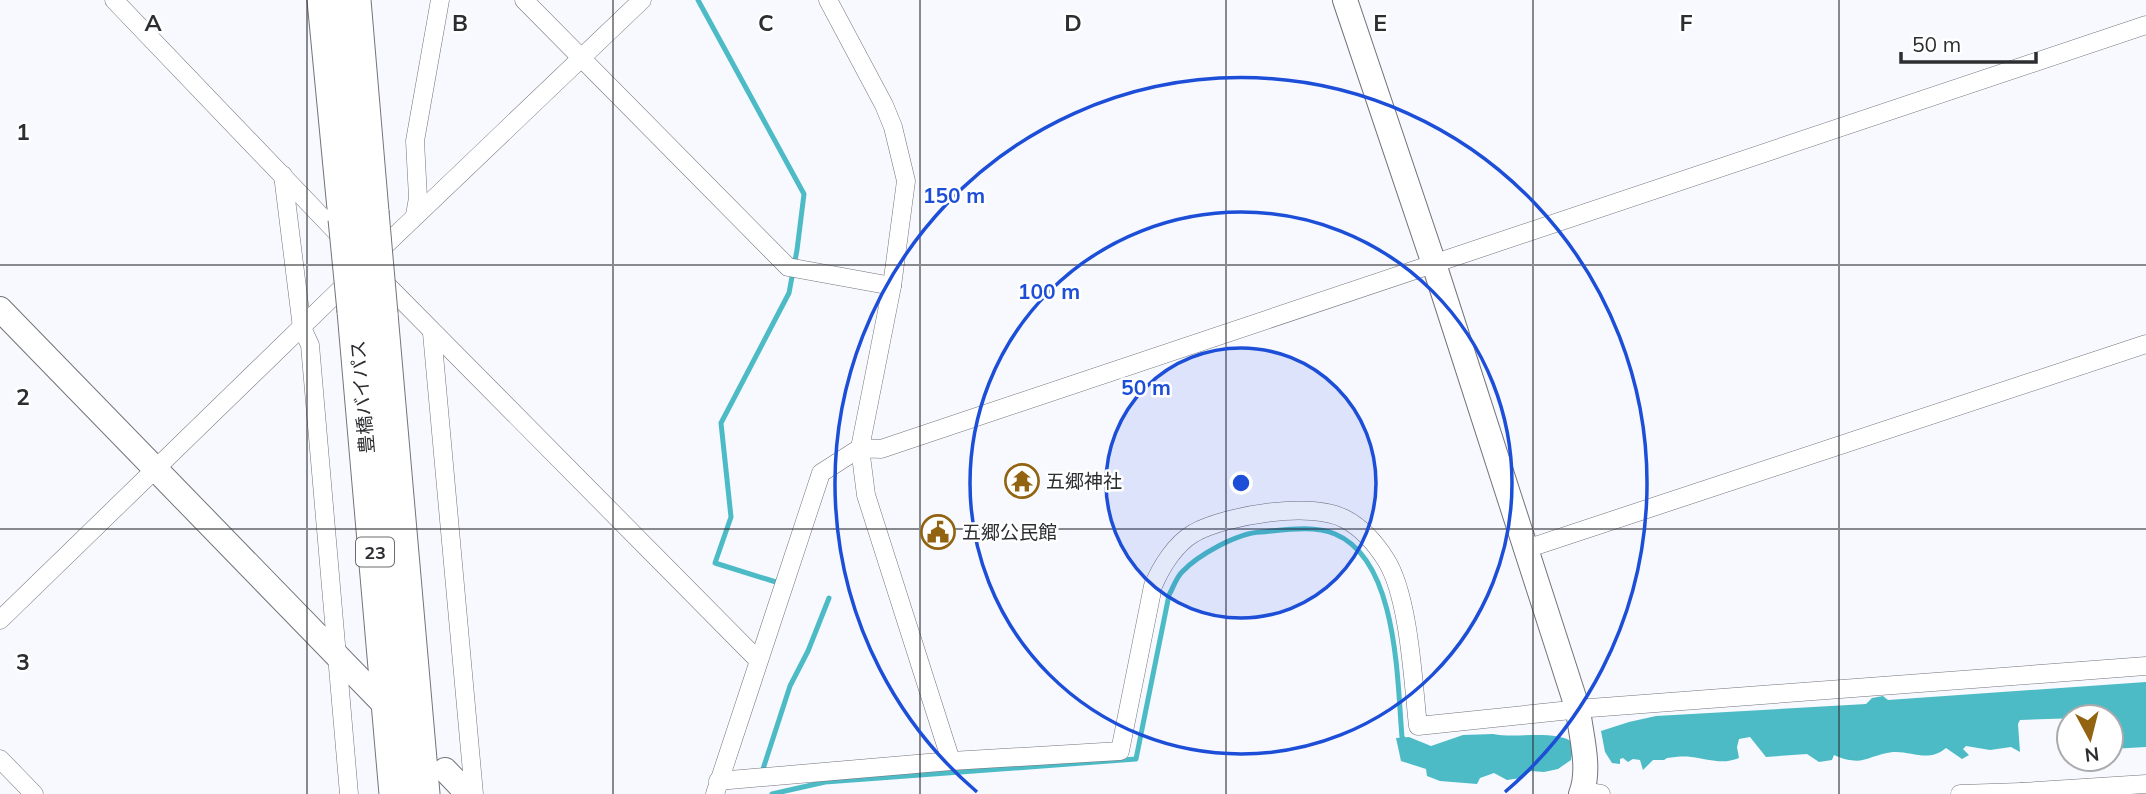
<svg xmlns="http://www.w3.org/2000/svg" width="2146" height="794" font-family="Mulish,'Noto Sans JP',sans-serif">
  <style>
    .water { fill: #4cbbc5 }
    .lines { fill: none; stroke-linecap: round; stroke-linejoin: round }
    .stream { stroke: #4cbbc5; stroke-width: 5 }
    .street-casing { stroke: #72747a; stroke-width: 19 }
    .secondary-casing { stroke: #72747a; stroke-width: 26 }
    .highway-casing { stroke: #72747a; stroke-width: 35 }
    .street { stroke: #fff; stroke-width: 18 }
    .secondary { stroke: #fff; stroke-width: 24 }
    .highway { stroke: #fff; stroke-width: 33 }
    .highway-bridge-casing { stroke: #72747a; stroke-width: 35; stroke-linecap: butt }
    .highway-bridge { stroke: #fff; stroke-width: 33 }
    .grid { fill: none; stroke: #2d2e31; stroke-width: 2; stroke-opacity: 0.55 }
    .ring { fill: none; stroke: #1d4ed8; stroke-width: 3.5 }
    .labels { text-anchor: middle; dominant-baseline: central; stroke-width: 5; stroke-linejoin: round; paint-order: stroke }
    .shield { fill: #fff; stroke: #6c6d6f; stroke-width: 2 }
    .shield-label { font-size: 18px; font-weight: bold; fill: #2d2e31 }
    .street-label { font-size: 19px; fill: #2d2e31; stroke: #fff }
    .poi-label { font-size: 19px; fill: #2d2e31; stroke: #fff; text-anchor: start }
    .grid-label { font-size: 23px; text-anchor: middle; font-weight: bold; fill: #2d2e31; stroke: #fff; stroke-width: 5; stroke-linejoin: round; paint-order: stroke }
    .centre { fill: #1d4ed8; stroke: #fff; stroke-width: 3.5 }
    .ring-label { font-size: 21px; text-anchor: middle; font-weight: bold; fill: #1d4ed8; stroke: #fff; stroke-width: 5; stroke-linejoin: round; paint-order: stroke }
  </style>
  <rect width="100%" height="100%" fill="#f7f9ff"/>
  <g class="water">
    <path d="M 2146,682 L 2146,747 L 2111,749 L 2111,717 L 2020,720 L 2018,724 L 2020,752 L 2011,747 L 1990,750 L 1966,746 L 1963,749 L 1969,755 L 1962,759 L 1946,748 C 1928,763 1913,751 1893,752 C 1867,755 1864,768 1834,755 L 1832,760 L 1819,762 L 1807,754 L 1766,757 L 1750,737 L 1739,739 L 1737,747 L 1739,758 C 1722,765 1709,759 1691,757 C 1684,756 1675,757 1667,758 L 1664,760 L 1653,760 L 1643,770 L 1640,760 L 1633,759 L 1628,762 L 1623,758 L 1620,759 L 1620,764 L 1612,763 L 1605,752 L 1601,731 L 1629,722 L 1656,716 L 1866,704 L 1872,698 L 1883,696 L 1888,700 Z"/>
    <path d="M 1493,734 C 1516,739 1555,729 1574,743 L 1571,760 L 1558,769 L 1544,772 L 1531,771 L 1521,778 L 1507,780 L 1494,773 L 1480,778 L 1477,784 L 1440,781 L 1427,776 L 1426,769 L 1401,761 L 1396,738 L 1409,737 L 1431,746 L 1463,735 Z"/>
  </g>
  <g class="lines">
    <g class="stream">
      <path d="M 698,0 L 804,194 L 797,250 L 789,293 L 721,423 L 731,517 L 715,563 L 776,582"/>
      <path d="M 763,769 L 790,686 L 808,651 L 829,598"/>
      <path d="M 772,794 L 825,782 L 1136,759 L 1169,595 C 1173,588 1176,578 1182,572 C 1198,555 1237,533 1261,532 C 1284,530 1314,525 1335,534 C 1398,560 1397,680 1402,737 L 1406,743"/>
    </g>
    <g class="street-casing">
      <g id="street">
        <path d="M 114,0 L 345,241"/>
        <path d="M 524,0 L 788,267 L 892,286"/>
        <path d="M 283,175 L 302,328 L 310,345 L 349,794"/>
        <path d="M 415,215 L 418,198 L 415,141 L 440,0"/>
        <path d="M 376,254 L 642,0"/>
        <path d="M 381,279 L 758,660"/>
        <path d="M 432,333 L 474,794"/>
        <path d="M 1526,549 L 2146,344"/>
        <path d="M 0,620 L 351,279"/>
        <path d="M 0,759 L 34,794"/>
        <path d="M 951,761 L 866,495 L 860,448 L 881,449 L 2146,25"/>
        <path d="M 718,781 L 951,761 L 1120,751 L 1153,586 C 1161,567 1175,544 1194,533 C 1227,515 1311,501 1345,519 C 1362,528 1376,544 1386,560 C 1409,596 1413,681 1418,726 L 1590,708 L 2146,666"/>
        <path d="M 1582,791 L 1601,794"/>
        <path d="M 715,794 L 821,473 L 860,448 L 892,286 L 906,181 L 893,127 L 884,105 L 828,0"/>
        <path d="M 1960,794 L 2022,792"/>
        <path d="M 2021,794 L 2022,792 L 2146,784"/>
      </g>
    </g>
    <g class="secondary-casing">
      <g id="secondary">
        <path d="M 1345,0 L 1434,264 L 1578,710 C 1581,736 1591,769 1581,794"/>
        <path d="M 0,309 L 382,702"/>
        <path d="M 445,770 L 468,794"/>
      </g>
    </g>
    <g class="highway-casing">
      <g id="highway">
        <path d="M 324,0 L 345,219"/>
        <path d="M 354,0 L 372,212"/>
        <path d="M 354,311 L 396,794"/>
        <path d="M 381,314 L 423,794"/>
      </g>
    </g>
    <use href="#street" class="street"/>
    <use href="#secondary" class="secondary"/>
    <use href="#highway" class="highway"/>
    <g class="highway-bridge-casing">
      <g id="highway-bridge">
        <path d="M 372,212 L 381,314"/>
        <path d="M 345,219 L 354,311"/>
      </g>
    </g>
    <use href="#highway-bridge" class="highway-bridge"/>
  </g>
  <path class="grid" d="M 307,0 L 307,794M 613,0 L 613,794M 920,0 L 920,794M 1226,0 L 1226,794M 1533,0 L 1533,794M 1839,0 L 1839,794M 0,265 L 2146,265M 0,529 L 2146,529"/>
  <circle cx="1241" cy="483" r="135" fill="#1d4ed8" fill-opacity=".12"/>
  <g class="ring">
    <circle cx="1241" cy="483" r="135"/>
    <circle cx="1241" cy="483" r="271"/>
    <path d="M977 792A406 406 0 1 1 1505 792"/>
  </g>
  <defs>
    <g id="temple-ring" transform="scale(1.75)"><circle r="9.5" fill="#fff" stroke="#926310" stroke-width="1.5"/><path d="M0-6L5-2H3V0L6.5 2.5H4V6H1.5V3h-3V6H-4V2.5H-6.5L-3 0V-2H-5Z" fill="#926310"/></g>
    <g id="civic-ring" transform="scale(1.75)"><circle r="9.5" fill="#fff" stroke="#926310" stroke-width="1.5"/><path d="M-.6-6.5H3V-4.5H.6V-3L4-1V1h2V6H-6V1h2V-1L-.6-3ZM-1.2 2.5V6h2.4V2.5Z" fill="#926310"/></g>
  </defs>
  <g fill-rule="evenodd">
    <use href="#temple-ring" x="1022" y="481"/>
    <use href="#civic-ring" x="938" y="532"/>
  </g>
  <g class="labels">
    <rect class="shield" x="356" y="537.5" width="38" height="29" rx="5"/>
    <g class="shield-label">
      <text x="375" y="552">23</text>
    </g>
    <g class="street-label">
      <text transform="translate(362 397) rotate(-95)">豊橋バイパス</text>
    </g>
    <g class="poi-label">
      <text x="1046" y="481">五郷神社</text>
      <text x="962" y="532">五郷公民館</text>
    </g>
  </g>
  <g class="grid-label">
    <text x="153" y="31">A</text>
    <text x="460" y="31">B</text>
    <text x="766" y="31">C</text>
    <text x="1073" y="31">D</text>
    <text x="1380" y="31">E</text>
    <text x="1686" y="31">F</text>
    <text x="23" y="140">1</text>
    <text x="23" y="405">2</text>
    <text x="23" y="670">3</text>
  </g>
  <circle cx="1241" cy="483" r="10" class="centre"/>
  <g class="ring-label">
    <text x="954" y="203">150 m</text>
    <text x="1049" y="299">100 m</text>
    <text x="1146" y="395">50 m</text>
  </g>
  <g transform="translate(2090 738) rotate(173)"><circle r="33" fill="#ffffff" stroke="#ababad" stroke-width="2"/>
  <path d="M0-5L12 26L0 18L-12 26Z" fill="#926310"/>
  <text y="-10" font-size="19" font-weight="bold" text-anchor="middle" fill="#2d2e31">N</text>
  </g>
  <path d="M1901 52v10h135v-10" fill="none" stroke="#2d2e31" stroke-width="3.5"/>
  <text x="1912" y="52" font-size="21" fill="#2d2e31" stroke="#ffffff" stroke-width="5" paint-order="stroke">50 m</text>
</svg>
